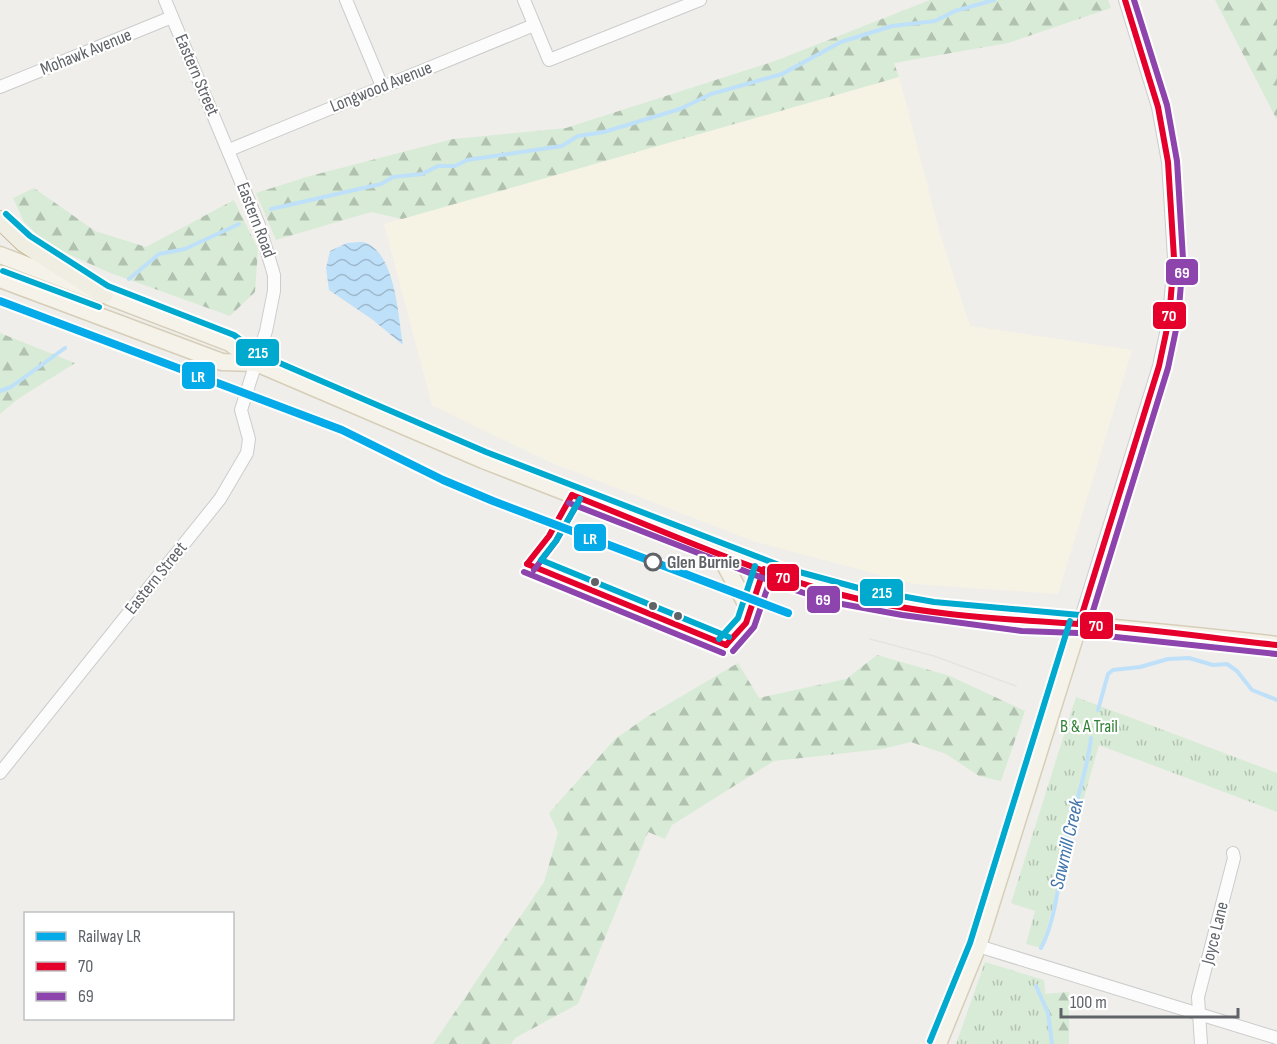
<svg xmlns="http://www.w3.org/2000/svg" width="1277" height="1044" font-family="'Sofia Sans Condensed',sans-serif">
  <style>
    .commercial { fill: #f7f3e4 }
    .forest { fill: url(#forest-firs) }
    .park { fill: url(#park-tufts) }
    .water { fill: url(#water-waves) }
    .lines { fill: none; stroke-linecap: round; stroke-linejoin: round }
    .stream { stroke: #bfe0f9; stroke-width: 4 }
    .minor-casing { stroke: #cbcccc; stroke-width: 14 }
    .major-casing { stroke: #d7ceb8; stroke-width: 19 }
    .highway-casing { stroke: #c8b996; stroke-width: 20 }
    .minor { stroke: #fdfcfc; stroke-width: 12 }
    .major { stroke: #f4f2e9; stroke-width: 16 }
    .highway { stroke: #f0ede3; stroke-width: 18 }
    .tram { stroke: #e4e4e4; stroke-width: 1.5 }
    .bus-1-casing { stroke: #fff; stroke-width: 10 }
    .bus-2-casing { stroke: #fff; stroke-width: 10 }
    .bus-3-casing { stroke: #fff; stroke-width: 10 }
    .bus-1 { stroke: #e4002b; stroke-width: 6 }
    .bus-2 { stroke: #8e44ad; stroke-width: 6 }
    .bus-3 { stroke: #00a9ce; stroke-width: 6 }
    .rail-1-casing { stroke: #fff; stroke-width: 12 }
    .rail-1 { stroke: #05aae8; stroke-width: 8 }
    .stop-dot { fill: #fff; stroke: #5f6368; stroke-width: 3 }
    .bus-dot { fill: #5f6368; stroke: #fff; stroke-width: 2 }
    .labels { text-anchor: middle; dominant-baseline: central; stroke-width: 4.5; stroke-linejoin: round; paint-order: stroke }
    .street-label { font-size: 18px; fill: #5f6368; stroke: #fff }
    .stop-label { font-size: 18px; font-weight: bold; fill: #5f6368; stroke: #fff; text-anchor: start }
    .park-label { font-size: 18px; fill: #348238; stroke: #fff }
    .water-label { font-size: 20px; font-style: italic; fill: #4174aa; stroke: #fff }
    .line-badge { stroke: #fff; stroke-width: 2 }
    .badge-label { font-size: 16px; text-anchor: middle; font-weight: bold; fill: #fff }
  </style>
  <defs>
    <pattern id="forest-firs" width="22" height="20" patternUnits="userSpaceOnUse" patternTransform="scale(1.5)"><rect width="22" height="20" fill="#d8ebd6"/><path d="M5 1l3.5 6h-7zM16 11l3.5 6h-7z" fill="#b2c2b1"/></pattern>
    <pattern id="park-tufts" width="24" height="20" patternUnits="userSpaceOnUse" patternTransform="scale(1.5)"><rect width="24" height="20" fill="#d8ebd6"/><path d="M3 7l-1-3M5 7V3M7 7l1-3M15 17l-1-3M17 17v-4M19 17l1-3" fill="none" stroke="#b2c2b1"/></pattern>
    <pattern id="water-waves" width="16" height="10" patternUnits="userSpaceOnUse" patternTransform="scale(1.5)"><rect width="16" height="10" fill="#bfe0f9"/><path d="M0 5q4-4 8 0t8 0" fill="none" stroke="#9eb9cd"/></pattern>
  </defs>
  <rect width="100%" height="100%" fill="#efeeea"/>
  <path class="commercial" d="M 899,77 L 940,234 L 970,326 L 1132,350 L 1058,594 L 914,584 L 753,541 L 547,461 L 432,405 L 384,224 Z"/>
  <g class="forest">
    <path d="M 930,0 L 1108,0 L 1111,8 L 1008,43 L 894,63 L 899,77 L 402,219 L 371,212 L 276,240 L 256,193 L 310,176 L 453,139 L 566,128 L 775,61 Z"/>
    <path d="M 1215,0 L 1277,0 L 1277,120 Z"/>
    <path d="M 34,188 L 95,231 L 146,247 L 234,200 L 258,249 L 255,292 L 230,316 L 108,272 L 48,245 L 24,222 L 13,198 Z"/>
    <path d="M 0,333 L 75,363 L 18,399 L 0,414 Z"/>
    <path d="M 877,655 L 950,676 L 1025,711 L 1001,781 L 979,776 L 946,754 L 911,742 L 882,749 L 774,761 L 672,825 L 665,839 L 648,832 L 578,1004 L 515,1038 L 511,1044 L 433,1044 L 544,882 L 558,833 L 549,813 L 615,739 L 648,716 L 738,663 L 759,698 L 846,679 Z"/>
    <path d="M 1069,992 L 1069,1044 L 1006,1044 L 1017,996 Z"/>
  </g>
  <g class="park">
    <path d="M 1076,697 L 1277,773 L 1277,812 L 1099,745 L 1041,948 L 1026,944 L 1035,911 L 1011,903 Z"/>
    <path d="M 985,962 L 1044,980 L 1050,1044 L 956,1044 Z"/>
  </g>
  <path class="water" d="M 347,243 C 352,243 361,241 366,243 C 396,255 398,317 403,345 L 373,320 L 329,290 L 326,268 L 330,251 Z"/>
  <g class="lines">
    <g class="stream">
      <path d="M 271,209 L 381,184 L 393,177 L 422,174 L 438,166 L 455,166 L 467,160 L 562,146 L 578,136 L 604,132 L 680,109 L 711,94 L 782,74 L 841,42 L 892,26 L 935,21 L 955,11 L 994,0"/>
      <path d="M 129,279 L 159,254 L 185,249 L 239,224"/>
      <path d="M 0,391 L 11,387 L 65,348"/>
      <path d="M 1098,710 L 1108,674 L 1113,670 L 1140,667 L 1168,659 L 1189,658 L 1213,665 L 1227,664 L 1237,671 L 1252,690 L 1277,700"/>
      <path d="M 1041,948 C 1056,921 1060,872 1066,841 C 1074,807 1087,773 1091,738"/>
      <path d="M 1036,986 L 1048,1013 L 1052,1044"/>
    </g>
    <g class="minor-casing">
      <g id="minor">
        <path d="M 346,0 L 382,86"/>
        <path d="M 524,0 L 549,60 L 700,0"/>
        <path d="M 0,87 L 172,17"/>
        <path d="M 229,150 L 534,25"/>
        <path d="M 1079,624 L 1159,366 L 1169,319 L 1174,258 L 1168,162 L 1158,107 L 1125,0"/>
        <path d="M 0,773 L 220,499 L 247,453 L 249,439 L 241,410 L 266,331 L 274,291 L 274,275 L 259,225 L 165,0"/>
        <path d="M 978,946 L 1277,1038"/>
        <path d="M 1201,1044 L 1198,997 L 1234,858 L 1233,853"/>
      </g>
    </g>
    <g class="major-casing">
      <g id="major">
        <path d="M 0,255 L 230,343 L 256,363 L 483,460 L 789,579 C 884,610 983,616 1082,625 C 1147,631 1212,637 1277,645"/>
        <path d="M 0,279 L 222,362 L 256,363"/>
        <path d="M 717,550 L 751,613"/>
        <path d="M 938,1044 L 978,946 L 1079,624"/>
      </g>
    </g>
    <g class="highway-casing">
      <path id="highway" d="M 0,220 L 24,243 L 104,294"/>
    </g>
    <use href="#minor" class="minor"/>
    <use href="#major" class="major"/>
    <use href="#highway" class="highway"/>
    <path class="tram" d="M 870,639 L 934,656 L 1016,686"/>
    <g class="bus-1-casing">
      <g id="bus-1">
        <path d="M 572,495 C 657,528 743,568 831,592 C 909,614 998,619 1078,624 C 1145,628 1211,638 1277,645"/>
        <path d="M 527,564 L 726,645"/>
        <path d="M 527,564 L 549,536 L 572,495"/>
        <path d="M 1079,624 L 1159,366 L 1169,319 L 1174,258 L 1168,162 L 1158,107 L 1125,0"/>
        <path d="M 726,645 L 746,623 L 764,569"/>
      </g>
    </g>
    <g class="bus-2-casing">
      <g id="bus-2">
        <path d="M 569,503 L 786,587 L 831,602 L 902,615 L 1022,631 L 1078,633 L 1276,654"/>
        <path d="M 534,570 L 556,541 L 580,499"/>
        <path d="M 524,572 L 723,653"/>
        <path d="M 1088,627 L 1168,368 L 1178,320 L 1183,259 L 1177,161 L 1167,105 L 1134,0"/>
        <path d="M 733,651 L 754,627 L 773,572"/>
      </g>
    </g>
    <g class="bus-3-casing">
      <g id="bus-3">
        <path d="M 6,214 L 30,236 L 108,286 L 234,335 L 261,355 L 486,452 L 792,570 L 862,589 L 934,602 L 1080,615"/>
        <path d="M 3,271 L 99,307"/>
        <path d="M 580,499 L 556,541 L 541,560 L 729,637"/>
        <path d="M 719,639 L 738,618 L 755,566"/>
        <path d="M 930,1041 L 970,943 L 1070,621"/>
      </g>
    </g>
    <use href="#bus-1" class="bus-1"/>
    <use href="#bus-2" class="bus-2"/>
    <use href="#bus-3" class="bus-3"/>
    <g class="rail-1-casing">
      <path id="rail-1" d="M 0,301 L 342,430 L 443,480 L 493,501 L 788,613"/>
    </g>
    <use href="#rail-1" class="rail-1"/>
  </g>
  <circle class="stop-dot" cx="653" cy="562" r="8"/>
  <g class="bus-dot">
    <circle cx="595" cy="582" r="5"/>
    <circle cx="653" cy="606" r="5"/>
    <circle cx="678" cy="616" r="5"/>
  </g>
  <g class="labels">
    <g class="street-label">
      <text transform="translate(86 52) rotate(-22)">Mohawk Avenue</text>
      <text transform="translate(197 75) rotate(67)">Eastern Street</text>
      <text transform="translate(381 87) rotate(-22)">Longwood Avenue</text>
      <text transform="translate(256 220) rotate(69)">Eastern Road</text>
      <text transform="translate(156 578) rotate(-51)">Eastern Street</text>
      <text transform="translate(1215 933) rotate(-76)">Joyce Lane</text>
    </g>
    <g class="stop-label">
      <text x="667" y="562">Glen Burnie</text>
    </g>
    <g class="park-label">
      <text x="1089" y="726">B &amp; A Trail</text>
    </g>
    <g class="water-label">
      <text transform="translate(1067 844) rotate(-77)">Sawmill Creek</text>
    </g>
  </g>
  <g class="line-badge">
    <rect x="1165" y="258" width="34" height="28" rx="6" fill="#8e44ad"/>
    <rect x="1152" y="301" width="35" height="29" rx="6" fill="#e4002b"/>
    <rect x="235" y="338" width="45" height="29" rx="6" fill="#00a9ce"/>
    <rect x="181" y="361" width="35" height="29" rx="6" fill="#05aae8"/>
    <rect x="573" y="523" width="34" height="29" rx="6" fill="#05aae8"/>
    <rect x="766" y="563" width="34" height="29" rx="6" fill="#e4002b"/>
    <rect x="859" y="578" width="45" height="29" rx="6" fill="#00a9ce"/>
    <rect x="806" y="585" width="35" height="29" rx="6" fill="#8e44ad"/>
    <rect x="1079" y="611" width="35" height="29" rx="6" fill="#e4002b"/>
  </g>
  <g class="badge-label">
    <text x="1182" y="278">69</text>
    <text x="1169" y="321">70</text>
    <text x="258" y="358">215</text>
    <text x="198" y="382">LR</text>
    <text x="590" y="544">LR</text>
    <text x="783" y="583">70</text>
    <text x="882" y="598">215</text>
    <text x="823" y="605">69</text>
    <text x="1096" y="631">70</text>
  </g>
  <rect x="24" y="912" width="210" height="108" fill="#ffffff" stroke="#bfc1c3" stroke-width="1.5"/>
  <rect x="36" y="932" width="30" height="9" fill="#05aae8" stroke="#bfc1c3" stroke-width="1.5"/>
  <text x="78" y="942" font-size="18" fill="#5f6368">Railway LR</text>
  <rect x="36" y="962" width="30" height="9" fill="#e4002b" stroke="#bfc1c3" stroke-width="1.5"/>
  <text x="78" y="972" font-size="18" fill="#5f6368">70</text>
  <rect x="36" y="992" width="30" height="9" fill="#8e44ad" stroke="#bfc1c3" stroke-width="1.5"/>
  <text x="78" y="1002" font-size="18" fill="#5f6368">69</text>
  <path d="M1061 1008v9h177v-9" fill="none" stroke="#5f6368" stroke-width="3"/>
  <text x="1070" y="1008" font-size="18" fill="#5f6368" stroke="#ffffff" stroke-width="4.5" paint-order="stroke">100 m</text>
</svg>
